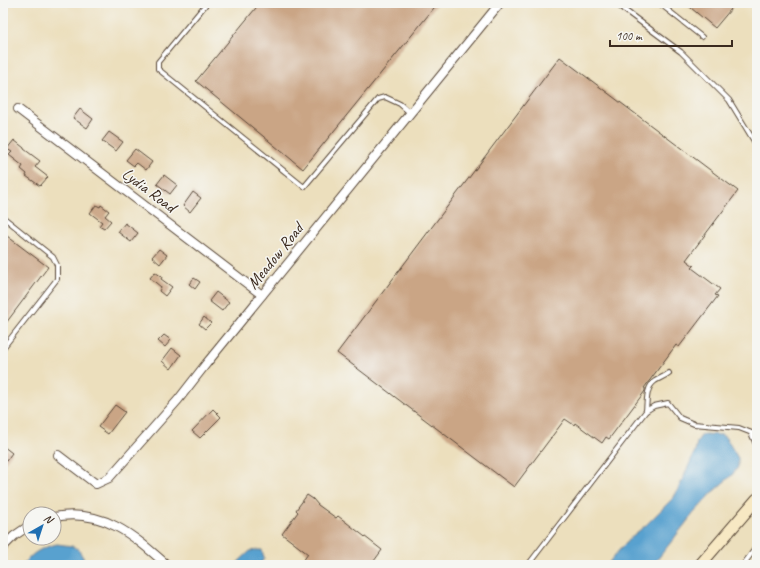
<svg xmlns="http://www.w3.org/2000/svg" width="760" height="568" font-family="Caveat,sans-serif">
  <style>
    .water { fill: #59a1cf; stroke: #4a6676 }
    .building { fill: #caa585 }
    .lines { fill: none; stroke-linecap: round; stroke-linejoin: round }
    .lane-casing { stroke: #564536; stroke-width: 6 }
    .street-casing { stroke: #564536; stroke-width: 10 }
    .secondary-casing { stroke: #564536; stroke-width: 13 }
    .lane { stroke: #fff; stroke-width: 4 }
    .street { stroke: #fff; stroke-width: 8 }
    .secondary { stroke: #f7e8c3; stroke-width: 11 }
    .labels { text-anchor: middle; dominant-baseline: central; stroke-width: 3; stroke-linejoin: round; paint-order: stroke }
    .street-label { font-size: 17px; fill: #3b2a1e; stroke: #f6f6f2 }
  </style>
  <rect width="100%" height="100%" fill="#f6f6f2"/>
  <filter id="ink" filterUnits="userSpaceOnUse"><feTurbulence type="fractalNoise" baseFrequency=".025" numOctaves="2"/><feDisplacementMap in="SourceGraphic" scale="8" xChannelSelector="R" yChannelSelector="G"/><feConvolveMatrix kernelMatrix="1 2 1 2 8 2 1 2 1" color-interpolation-filters="sRGB"/></filter>
  <filter id="wash" filterUnits="userSpaceOnUse"><feTurbulence type="fractalNoise" baseFrequency=".012" numOctaves="4" result="noise"/><feDisplacementMap in="SourceGraphic" scale="16" xChannelSelector="R" yChannelSelector="G"/><feGaussianBlur stdDeviation="0.9" result="paint"/><feColorMatrix in="noise" values="0 0 0 0 0 0 0 0 0 0 0 0 0 0 0 0 0 1.4 0 .05"/><feComposite in="paint" operator="in"/></filter>
  <g filter="url(#wash)">
    <rect width="100%" height="100%" fill="#ecdfbd"/>
    <g class="water">
      <path d="M 704,434 L 722,435 L 726,438 L 738,458 L 738,467 L 732,475 L 715,490 L 693,514 L 653,565 L 607,565 L 614,556 L 631,537 L 645,526 L 674,497 L 681,483 L 695,451 L 697,442 L 700,437 Z"/>
      <path d="M 57,544 L 72,546 L 78,549 L 84,559 L 85,565 L 23,565 C 33,552 41,548 57,544 Z"/>
      <path d="M 257,550 L 262,550 L 264,558 L 260,565 L 235,565 L 250,551 Z"/>
    </g>
    <g id="blocks">
      <g class="building">
        <path d="M 260,3 L 438,3 L 303,169 L 196,81 Z"/>
        <path d="M 685,3 L 736,3 L 715,28 Z"/>
        <path d="M 560,57 L 738,191 L 686,260 L 694,266 L 692,268 L 720,289 L 715,295 L 718,296 L 679,347 L 676,345 L 644,388 L 645,388 L 645,391 L 609,439 L 606,437 L 602,443 L 575,423 L 574,425 L 565,419 L 514,487 L 337,353 Z"/>
        <path d="M 80,109 L 93,119 L 87,128 L 73,118 Z"/>
        <path d="M 109,132 L 123,142 L 116,151 L 102,141 Z"/>
        <path d="M 14,140 L 24,148 L 24,149 L 40,161 L 35,167 L 48,177 L 40,186 L 26,176 L 27,174 L 21,169 L 23,166 L 9,155 L 12,152 L 7,149 Z"/>
        <path d="M 135,149 L 152,162 L 146,170 L 137,163 L 134,166 L 126,160 Z"/>
        <path d="M 164,175 L 177,185 L 170,194 L 157,184 Z"/>
        <path d="M 193,192 L 201,198 L 190,212 L 183,206 Z"/>
        <path d="M 96,205 L 100,207 L 101,205 L 109,211 L 105,216 L 111,221 L 104,229 L 99,226 L 102,222 L 90,213 Z"/>
        <path d="M 125,223 L 138,233 L 131,242 L 118,232 Z"/>
        <path d="M 3,233 L 48,267 L 3,327 Z"/>
        <path d="M 159,249 L 167,255 L 160,264 L 152,257 Z"/>
        <path d="M 155,272 L 162,277 L 161,279 L 172,287 L 165,296 L 159,291 L 161,287 L 150,278 Z"/>
        <path d="M 194,278 L 200,282 L 195,289 L 189,284 Z"/>
        <path d="M 216,292 L 229,302 L 222,311 L 209,301 Z"/>
        <path d="M 204,317 L 211,323 L 205,329 L 199,324 Z"/>
        <path d="M 164,335 L 171,340 L 165,347 L 158,341 Z"/>
        <path d="M 172,348 L 181,355 L 171,369 L 162,361 Z"/>
        <path d="M 115,405 L 125,412 L 108,434 L 98,427 Z"/>
        <path d="M 213,409 L 221,417 L 200,438 L 192,431 Z"/>
        <path d="M 3,446 L 12,453 L 3,465 Z"/>
        <path d="M 307,495 L 313,499 L 318,505 L 336,518 L 338,516 L 382,550 L 371,565 L 300,565 L 308,554 L 282,534 L 298,512 L 296,510 Z"/>
      </g>
    </g>
  </g>
  <g filter="url(#ink)">
    <use href="#blocks" fill-opacity="0" stroke="#564536" stroke-width="1"/>
    <g class="lines">
      <g class="lane-casing">
        <g id="lane">
          <path d="M 207,3 L 158,62 L 158,69 L 304,187 L 378,99 L 385,97 L 400,104 L 410,113"/>
          <path d="M 615,3 L 681,52 L 729,100 L 757,146"/>
          <path d="M 659,3 L 702,37"/>
          <path d="M 3,217 L 53,257 L 57,265 L 57,279 L 3,348"/>
          <path d="M 646,411 C 647,401 646,387 655,381 C 659,378 664,377 669,373"/>
          <path d="M 751,433 L 755,442 L 757,445"/>
          <path d="M 528,565 L 646,411 L 654,406 L 668,403 L 680,418 L 694,424 L 739,428 L 757,435"/>
          <path d="M 743,565 L 757,546"/>
        </g>
      </g>
      <g class="street-casing">
        <g id="street">
          <path d="M 18,109 L 262,295"/>
          <path d="M 58,455 L 96,484 L 109,478 L 178,400 L 206,364 L 500,3"/>
          <path d="M 54,517 C 103,508 133,535 167,565"/>
          <path d="M 3,547 L 14,536 L 30,525"/>
        </g>
      </g>
      <g class="secondary-casing">
        <path id="secondary" d="M 700,565 L 757,499"/>
      </g>
      <use href="#lane" class="lane"/>
      <use href="#street" class="street"/>
      <use href="#secondary" class="secondary"/>
    </g>
  </g>
  <g class="labels">
    <g class="street-label">
      <text transform="translate(149 190) rotate(37)">Lydia Road</text>
      <text transform="translate(275 256) rotate(-51)">Meadow Road</text>
    </g>
  </g>
  <rect width="760" height="568" fill="none" stroke="#f6f6f2" stroke-width="16"/>
  <g transform="translate(42 526) rotate(39)"><circle r="19" fill="#f6f6f2" stroke="#aba49d"/>
  <path d="M0-3L7 15L0 10L-7 15Z" fill="#1f6fb2"/>
  <text y="-6" font-size="11" font-weight="bold" text-anchor="middle" fill="#3b2a1e">N</text>
  </g>
  <path d="M610 40v6h122v-6" fill="none" stroke="#3b2a1e" stroke-width="2"/>
  <text x="616" y="40" font-size="12" fill="#3b2a1e" stroke="#f6f6f2" stroke-width="3" paint-order="stroke">100 m</text>
</svg>
